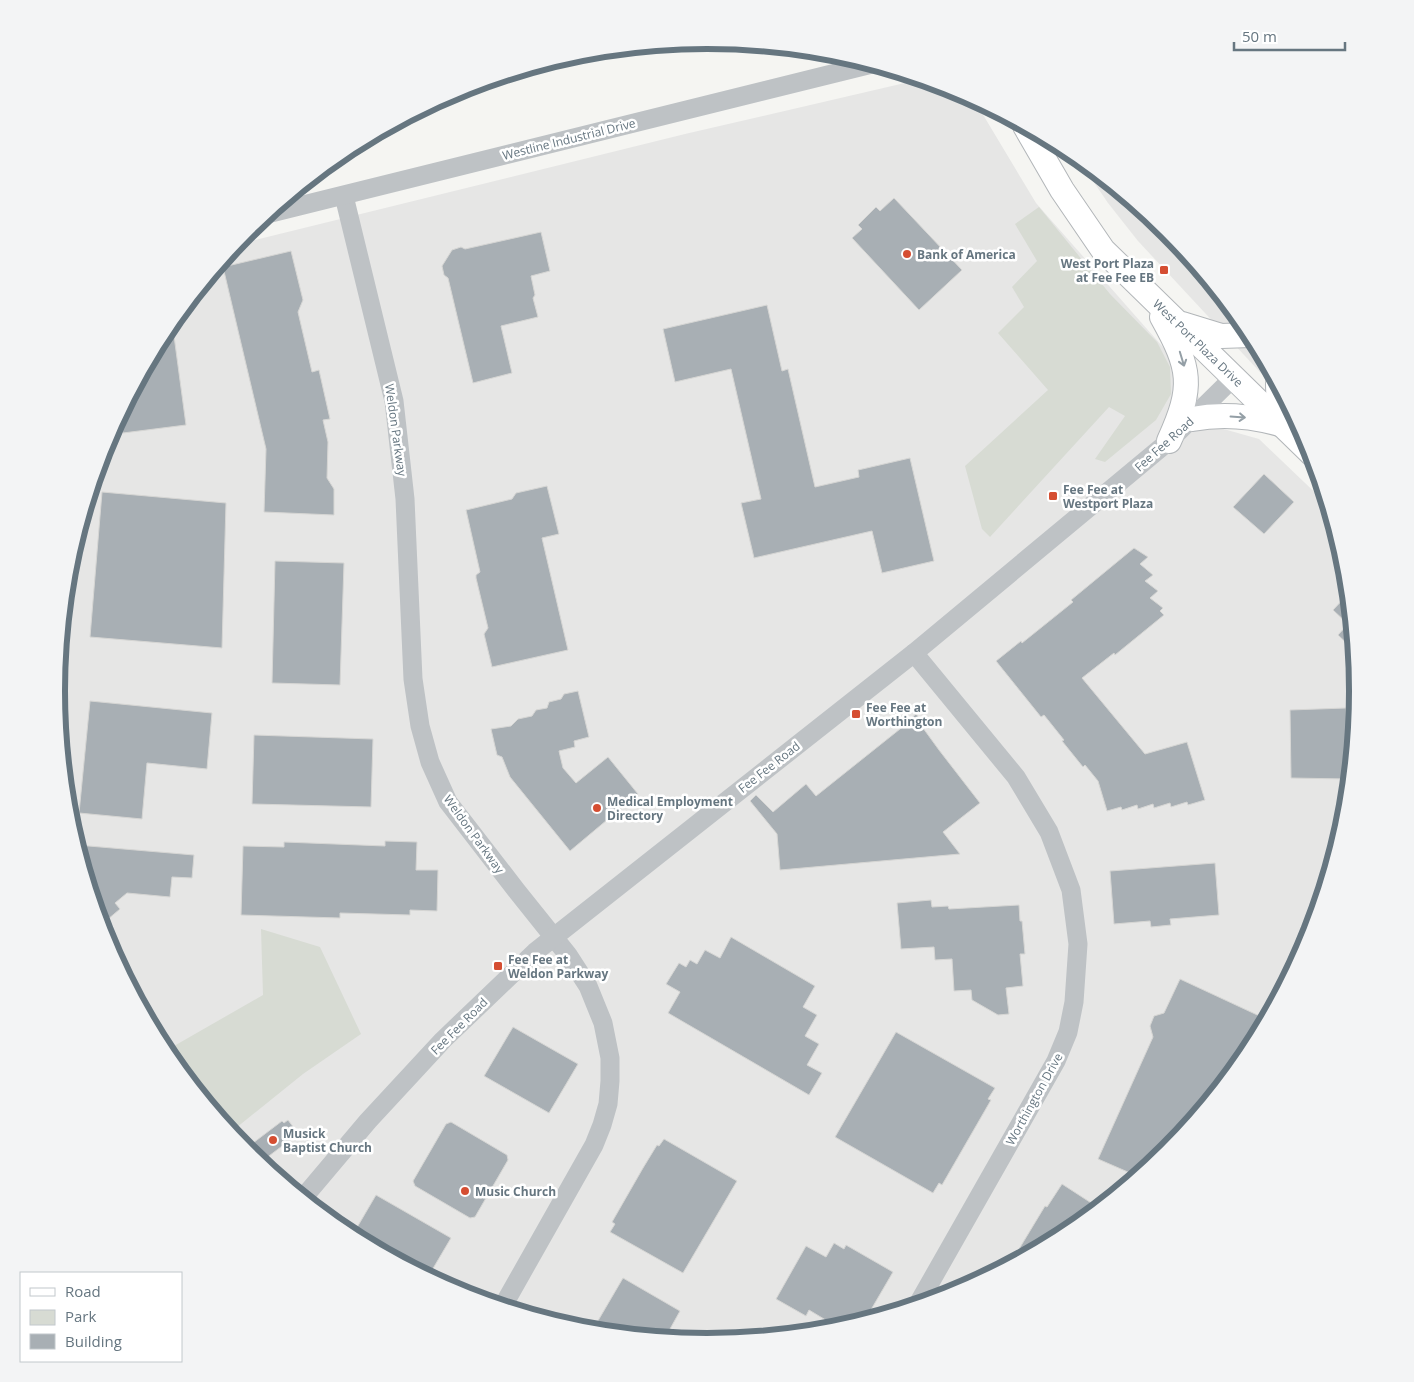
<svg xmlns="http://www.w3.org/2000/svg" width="1414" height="1382" font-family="'Open Sans',sans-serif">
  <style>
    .built { fill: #e6e6e5 }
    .green { fill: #d7dbd3 }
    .building { fill: #a8afb4; stroke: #d6d6d4 }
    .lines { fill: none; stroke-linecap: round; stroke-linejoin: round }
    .major-casing { stroke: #b2b6b9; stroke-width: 26 }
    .minor { stroke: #bec2c5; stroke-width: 19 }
    .major { stroke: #fff; stroke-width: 24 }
    .oneway { stroke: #949fa6 }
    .poi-dot { fill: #d54e32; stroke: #fff; stroke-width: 2 }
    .labels { text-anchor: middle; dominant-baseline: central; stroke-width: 5; stroke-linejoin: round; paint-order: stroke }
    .street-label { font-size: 12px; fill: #667680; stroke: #fff }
    .poi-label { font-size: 12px; font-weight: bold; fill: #667680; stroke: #fff; text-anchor: start }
    .rim { fill: none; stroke: #667680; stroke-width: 6 }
  </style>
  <rect width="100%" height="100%" fill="#f5f5f2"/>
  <g class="built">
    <path d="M 922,79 L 956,90 L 973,98 L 1036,203 L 1169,354 L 1220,428 L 1259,439 L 1327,504 L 1346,564 L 1358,691 L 1345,818 L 1308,940 L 1248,1053 L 1167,1152 L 1068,1232 L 956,1293 L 834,1330 L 707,1342 L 580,1329 L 458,1292 L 345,1232 L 246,1151 L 166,1052 L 105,940 L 68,818 L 56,691 L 69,564 L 106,442 L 166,329 L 235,245 L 685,134 Z"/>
    <path d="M 1076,156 L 1168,231 L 1248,330 L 1286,400 L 1138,241 L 1108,203 Z"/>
  </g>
  <g class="green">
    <path d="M 1039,207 L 1110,294 L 1157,342 L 1170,367 L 1171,394 L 1156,420 L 1105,462 L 1095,459 L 1125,416 L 1109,407 L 990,537 L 982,529 L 965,466 L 1048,390 L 998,333 L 1024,307 L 1012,287 L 1037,261 L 1015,224 Z"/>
    <path d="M 261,929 L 320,947 L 361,1034 L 303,1074 L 231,1132 L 174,1062 L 174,1046 L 263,995 Z"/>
  </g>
  <g class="building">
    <path d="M 894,198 L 962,270 L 919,310 L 852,238 L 862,229 L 858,225 L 876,207 L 880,211 Z"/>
    <path d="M 541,232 L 550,271 L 531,276 L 535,295 L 533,298 L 538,317 L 501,326 L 512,373 L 473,383 L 448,278 L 444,275 L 442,266 L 452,250 L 461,247 L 465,249 Z"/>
    <path d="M 291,251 L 303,300 L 298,312 L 312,372 L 319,370 L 330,419 L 323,420 L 328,442 L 327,478 L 334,489 L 334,515 L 264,512 L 266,449 L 223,267 Z"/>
    <path d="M 767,305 L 782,371 L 788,369 L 815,487 L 859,477 L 858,470 L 910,458 L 934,561 L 882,573 L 872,531 L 754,558 L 741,503 L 761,499 L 731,369 L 675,382 L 663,329 Z"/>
    <path d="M 172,321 L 186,425 L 123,433 L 122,427 L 113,428 L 166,329 Z"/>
    <path d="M 1264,474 L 1294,502 L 1264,534 L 1233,507 Z"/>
    <path d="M 547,486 L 559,534 L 542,538 L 568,650 L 492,667 L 484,634 L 488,628 L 476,578 L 476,575 L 480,572 L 466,510 L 512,499 L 516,493 Z"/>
    <path d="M 102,492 L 226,503 L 222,648 L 90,637 Z"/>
    <path d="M 1134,548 L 1148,557 L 1140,564 L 1153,575 L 1145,581 L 1158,591 L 1150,598 L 1163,608 L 1160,611 L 1164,615 L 1115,655 L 1114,653 L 1082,678 L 1145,754 L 1187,742 L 1205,800 L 1188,805 L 1187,802 L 1171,807 L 1170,803 L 1154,808 L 1153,804 L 1138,809 L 1137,805 L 1122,810 L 1121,807 L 1107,811 L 1098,781 L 1085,765 L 1083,767 L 1062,741 L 1064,740 L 1044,715 L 1041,717 L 996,661 L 1021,641 L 1022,643 L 1073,602 L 1071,600 Z"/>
    <path d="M 275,561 L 344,563 L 340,685 L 272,683 Z"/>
    <path d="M 1348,594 L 1351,620 L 1354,650 L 1338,635 L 1348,624 L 1333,610 Z"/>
    <path d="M 578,691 L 589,737 L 574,741 L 575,747 L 559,751 L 563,768 L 576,783 L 608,757 L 638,794 L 570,851 L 510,777 L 502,757 L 497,755 L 491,729 L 511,726 L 518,719 L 532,716 L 536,710 L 547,708 L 549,702 L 561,699 L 564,694 Z"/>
    <path d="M 90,701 L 212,713 L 207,769 L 147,763 L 142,819 L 79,813 Z"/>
    <path d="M 1346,708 L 1347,779 L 1291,778 L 1290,710 Z"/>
    <path d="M 916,714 L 926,726 L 923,728 L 939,750 L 980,803 L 943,832 L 960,854 L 780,870 L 777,834 L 750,801 L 756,795 L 773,812 L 806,784 L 816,796 L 905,725 L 904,724 Z"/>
    <path d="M 254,735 L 373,739 L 371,807 L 252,804 Z"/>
    <path d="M 385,841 L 417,842 L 416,870 L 438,870 L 437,911 L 410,910 L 410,915 L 340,913 L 340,918 L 241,915 L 243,846 L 284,847 L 284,842 L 385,846 Z"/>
    <path d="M 77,845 L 194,855 L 192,878 L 172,877 L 170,897 L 127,893 L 115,903 L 120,909 L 101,925 Z"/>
    <path d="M 1215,863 L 1219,915 L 1170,919 L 1171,925 L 1151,927 L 1150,921 L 1114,924 L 1110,871 Z"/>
    <path d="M 931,900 L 932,907 L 948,906 L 949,909 L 1019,905 L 1020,921 L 1022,921 L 1025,954 L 1020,954 L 1023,986 L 1006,988 L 1009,1014 L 998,1015 L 972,1000 L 971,990 L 954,991 L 952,959 L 935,960 L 934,947 L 901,949 L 897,903 Z"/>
    <path d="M 731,937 L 815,986 L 803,1007 L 817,1015 L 805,1036 L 819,1044 L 807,1065 L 822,1073 L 809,1095 L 668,1013 L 680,992 L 666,984 L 679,963 L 686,967 L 690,960 L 697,964 L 705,950 L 720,958 Z"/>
    <path d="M 1180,979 L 1266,1019 L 1248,1053 L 1167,1152 L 1137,1176 L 1098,1159 L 1153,1037 L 1150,1026 L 1154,1016 L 1164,1013 Z"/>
    <path d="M 513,1027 L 578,1064 L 549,1113 L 484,1076 Z"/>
    <path d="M 896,1032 L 995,1088 L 988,1099 L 991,1100 L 942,1185 L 939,1183 L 933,1193 L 835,1137 Z"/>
    <path d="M 288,1120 L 297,1132 L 293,1136 L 294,1137 L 265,1159 L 253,1143 L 282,1121 L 284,1123 Z"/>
    <path d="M 451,1122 L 507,1155 L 508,1160 L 475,1217 L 470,1218 L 415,1186 L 413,1181 L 446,1124 Z"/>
    <path d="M 664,1139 L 737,1181 L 683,1273 L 610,1232 L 615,1224 L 612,1222 L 643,1168 L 657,1145 L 659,1146 Z"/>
    <path d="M 1062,1184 L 1099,1208 L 1068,1232 L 1010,1264 L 1045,1206 L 1047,1207 Z"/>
    <path d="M 376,1195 L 451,1238 L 428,1277 L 352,1236 Z"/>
    <path d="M 834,1243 L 844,1249 L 846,1245 L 893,1272 L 865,1320 L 839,1328 L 809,1310 L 806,1316 L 776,1299 L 806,1246 L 826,1257 Z"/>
    <path d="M 623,1278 L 680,1311 L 665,1338 L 592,1331 Z"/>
  </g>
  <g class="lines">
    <g class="major-casing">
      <g id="major">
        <path d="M 1025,126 L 1062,190 L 1103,250 L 1312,454"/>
        <path d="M 1162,317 C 1191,369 1194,386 1169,441"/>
        <path d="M 1182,324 L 1221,336 L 1251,335"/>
        <path d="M 1278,384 L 1279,421"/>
        <path d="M 1192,419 C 1223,413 1253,416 1283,425"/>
      </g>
    </g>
    <g class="minor">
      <path d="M 344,196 L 394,401 L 405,499 L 413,679 L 420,726 L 430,762 L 448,802 L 516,890 L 568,955 L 588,986 L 603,1023 L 610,1058 L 610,1081 L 608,1104 L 602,1125 L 594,1145 L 503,1306"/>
      <path d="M 267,214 L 872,64"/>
      <path d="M 914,653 L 1016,777 L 1049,832 L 1071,890 L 1078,944 L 1074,1002 L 1068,1032 L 1056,1061 L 918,1304"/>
      <path d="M 303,1198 L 368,1121 L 443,1040 L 535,952 L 914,653 L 1169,441 L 1234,377"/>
    </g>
    <use href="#major" class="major"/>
  </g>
  <defs><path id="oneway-shaft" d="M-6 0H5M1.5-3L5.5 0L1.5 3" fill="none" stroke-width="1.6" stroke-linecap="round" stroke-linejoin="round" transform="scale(1.25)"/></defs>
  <g class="oneway">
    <use href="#oneway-shaft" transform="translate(1182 359) rotate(73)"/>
    <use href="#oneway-shaft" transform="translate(1238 417) rotate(4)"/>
  </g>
  <g class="poi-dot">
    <circle cx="907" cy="254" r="5"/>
    <rect x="1159" y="265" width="10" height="10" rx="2.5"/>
    <rect x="1048" y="491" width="10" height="10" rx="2.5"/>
    <rect x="851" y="709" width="10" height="10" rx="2.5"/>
    <circle cx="597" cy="808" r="5"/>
    <rect x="493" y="961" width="10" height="10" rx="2.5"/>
    <circle cx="273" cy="1140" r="5"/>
    <circle cx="465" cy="1191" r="5"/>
  </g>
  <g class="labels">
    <g class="street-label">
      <text transform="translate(569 139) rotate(-14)">Westline Industrial Drive</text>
      <text transform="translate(1198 343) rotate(44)">West Port Plaza Drive</text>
      <text transform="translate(396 430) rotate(82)">Weldon Parkway</text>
      <text transform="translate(1164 444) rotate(-42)">Fee Fee Road</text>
      <text transform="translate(769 767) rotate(-38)">Fee Fee Road</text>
      <text transform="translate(474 834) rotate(54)">Weldon Parkway</text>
      <text transform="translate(459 1026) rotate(-45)">Fee Fee Road</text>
      <text transform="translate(1034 1099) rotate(-61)">Worthington Drive</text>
    </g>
    <g class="poi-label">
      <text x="917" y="254">Bank of America</text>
      <text x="1154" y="263" text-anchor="end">West Port Plaza<tspan x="1154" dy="14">at Fee Fee EB</tspan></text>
      <text x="1063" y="489">Fee Fee at<tspan x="1063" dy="14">Westport Plaza</tspan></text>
      <text x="866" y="707">Fee Fee at<tspan x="866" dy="14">Worthington</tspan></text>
      <text x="607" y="801">Medical Employment<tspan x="607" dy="14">Directory</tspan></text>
      <text x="508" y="959">Fee Fee at<tspan x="508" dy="14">Weldon Parkway</tspan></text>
      <text x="283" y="1133">Musick<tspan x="283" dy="14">Baptist Church</tspan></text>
      <text x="475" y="1191">Music Church</text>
    </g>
  </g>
  <path d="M0 0H1414V1382H0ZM65 691a642 642 0 1 1 1284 0a642 642 0 1 1-1284 0Z" fill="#f3f4f5" fill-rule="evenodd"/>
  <path class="rim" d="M65 691a642 642 0 1 1 1284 0a642 642 0 1 1-1284 0Z"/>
  <rect x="20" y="1272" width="162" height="90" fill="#ffffff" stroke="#c2c8cc"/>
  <rect x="30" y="1288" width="25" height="8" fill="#ffffff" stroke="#c2c8cc"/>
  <text x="65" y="1297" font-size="15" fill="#667680">Road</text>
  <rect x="30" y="1310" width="25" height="15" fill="#d7dbd3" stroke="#c2c8cc"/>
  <text x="65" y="1322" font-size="15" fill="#667680">Park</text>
  <rect x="30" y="1334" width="25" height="15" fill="#a8afb4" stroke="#c2c8cc"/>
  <text x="65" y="1347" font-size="15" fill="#667680">Building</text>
  <path d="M1234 42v8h111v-8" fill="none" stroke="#667680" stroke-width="2.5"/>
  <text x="1242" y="42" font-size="15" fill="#667680" stroke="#ffffff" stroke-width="4" paint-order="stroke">50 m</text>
</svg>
